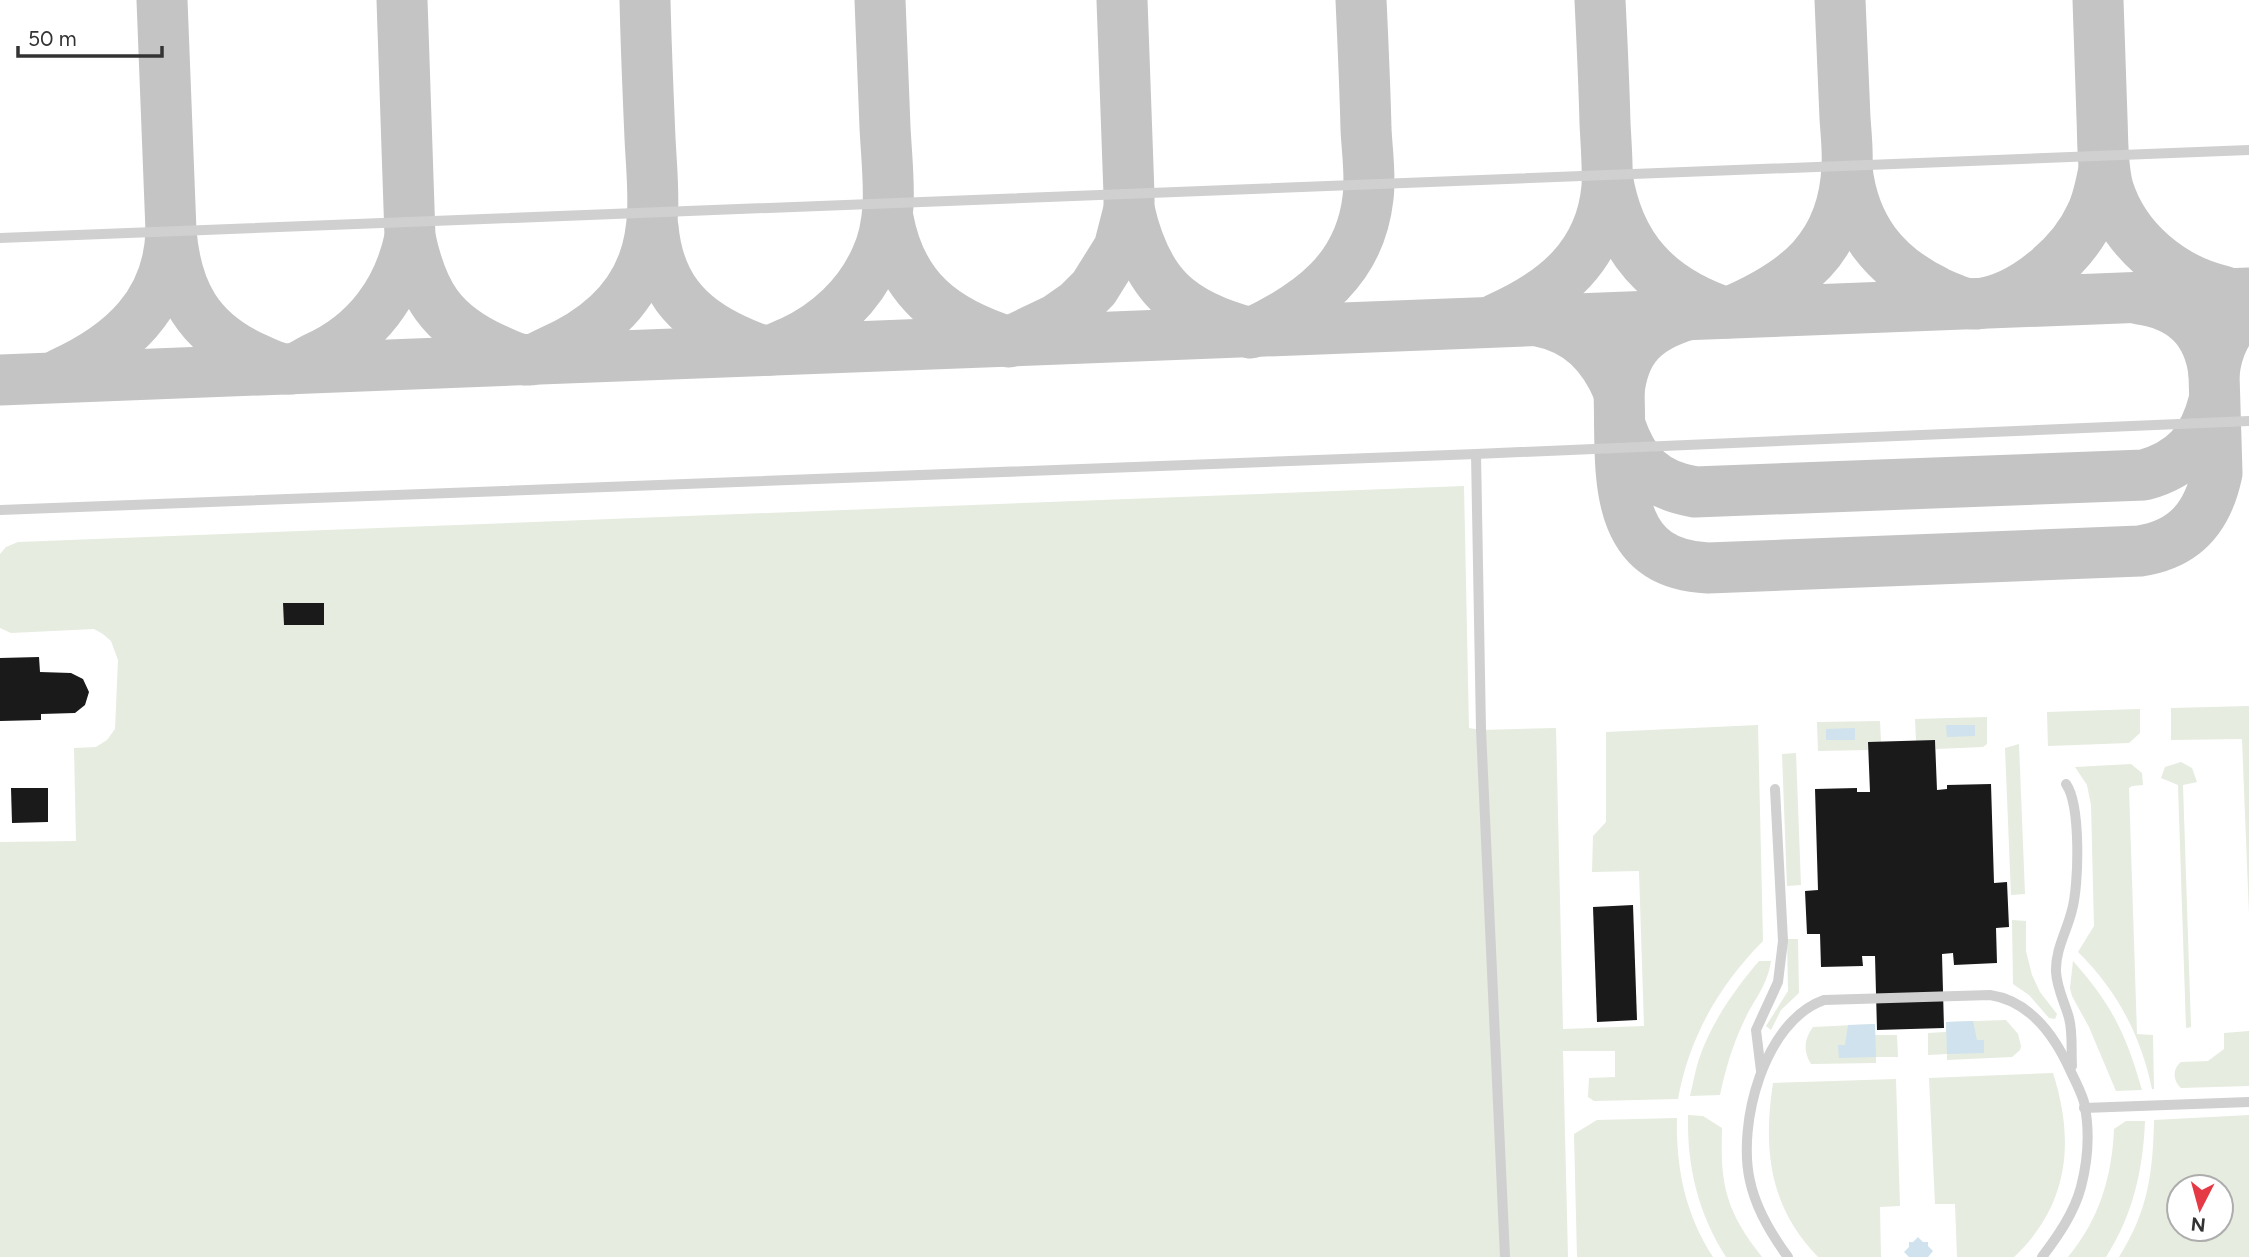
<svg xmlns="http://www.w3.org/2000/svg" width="2249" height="1257" font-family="Figtree,sans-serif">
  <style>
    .green { fill: #e6ecdf; fill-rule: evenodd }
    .water { fill: #cfe2ee }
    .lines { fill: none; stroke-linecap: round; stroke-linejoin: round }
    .taxiway { stroke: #c4c4c4; stroke-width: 51 }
    .building { fill: #1a1a1a }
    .service { stroke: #d0d0d0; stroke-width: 10 }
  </style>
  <rect width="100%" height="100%" fill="#fff"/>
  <g class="green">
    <path d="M 1464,486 L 1469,728 L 1481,730 L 1556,728 L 1563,1029 L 1644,1026 L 1639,871 L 1592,872 L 1593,836 L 1606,822 L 1606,732 L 1758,725 L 1763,941 C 1719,985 1689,1038 1678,1099 L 1594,1101 L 1588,1097 L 1589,1078 L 1615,1077 L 1615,1051 L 1563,1051 L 1568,1257 L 0,1257 L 0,842 L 76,841 L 74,748 L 96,747 L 107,740 L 115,729 L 118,660 L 111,641 L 103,634 L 94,629 L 11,633 L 0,628 L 0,554 L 6,547 L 18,542 Z"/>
    <path d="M 2249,706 L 2249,915 L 2242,739 L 2171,740 L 2171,708 Z"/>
    <path d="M 2140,709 L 2140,733 L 2129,743 L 2048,746 L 2047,712 Z"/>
    <path d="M 1987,717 L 1987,744 L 1983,747 L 1936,749 L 1935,740 L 1916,741 L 1915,719 Z"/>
    <path d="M 1880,721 L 1881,742 L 1868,742 L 1868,750 L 1818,751 L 1817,722 Z"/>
    <path d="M 2019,744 L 2025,894 L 2011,895 L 2005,748 Z"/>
    <path d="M 1796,753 L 1801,885 L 1787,886 L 1782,754 Z"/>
    <path d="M 2181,762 L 2192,768 L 2197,782 L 2183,785 L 2191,1027 L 2186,1028 L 2178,785 L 2161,778 L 2165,767 Z"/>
    <path d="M 2131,764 L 2142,773 L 2143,785 L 2132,786 L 2129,788 L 2137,1034 L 2153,1035 L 2154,1089 L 2152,1089 C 2141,1036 2117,990 2078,952 L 2094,926 L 2091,805 L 2087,785 L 2075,767 Z"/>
    <path d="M 2012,920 L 2026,921 L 2026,951 L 2032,975 L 2040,992 L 2057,1014 L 2055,1019 L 2049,1018 L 2029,995 L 2013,984 Z"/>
    <path d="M 1787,939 L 1798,939 L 1799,993 L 1781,1010 L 1771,1030 L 1766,1026 L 1788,991 Z"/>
    <path d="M 1759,961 L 1771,961 C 1767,987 1754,999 1744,1021 C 1733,1044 1725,1070 1720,1095 L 1690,1096 C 1693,1084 1695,1071 1699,1059 C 1711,1023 1735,989 1759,961 Z"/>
    <path d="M 2073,961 C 2112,1005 2126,1034 2142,1090 L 2116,1091 L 2089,1027 L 2072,996 L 2070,988 Z"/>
    <path d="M 2006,1020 L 2018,1034 L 2021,1046 L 2020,1050 L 2012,1057 L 1947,1060 L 1947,1054 L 1928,1055 L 1928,1033 L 1946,1032 L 1946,1022 Z"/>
    <path d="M 1875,1024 L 1875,1035 L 1897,1035 L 1898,1057 L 1876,1057 L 1876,1063 L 1811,1064 C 1803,1051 1804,1039 1813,1027 Z"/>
    <path d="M 2249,1031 L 2249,1086 L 2181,1088 C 2173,1081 2172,1069 2181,1062 L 2208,1061 L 2224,1049 L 2224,1033 Z"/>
    <path d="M 2053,1073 C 2075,1142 2069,1205 2014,1257 L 1957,1257 L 1955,1204 L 1935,1204 L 1929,1078 Z"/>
    <path d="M 1896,1079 L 1900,1206 L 1880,1207 L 1881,1257 L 1818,1257 C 1769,1207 1763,1149 1773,1083 Z"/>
    <path d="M 1688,1115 L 1703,1116 L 1722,1128 C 1720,1186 1726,1211 1762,1257 L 1726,1257 C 1698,1213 1687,1167 1688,1115 Z"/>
    <path d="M 2249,1115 L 2249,1257 L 2119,1257 C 2148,1211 2153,1173 2154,1120 ZM 2221,1187 L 2221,1229 L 2179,1229 L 2179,1187 Z"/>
    <path d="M 1677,1118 C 1676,1168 1685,1214 1713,1257 L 1577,1257 L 1574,1134 L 1597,1120 Z"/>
    <path d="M 2126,1121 L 2145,1121 C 2143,1170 2133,1215 2106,1257 L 2068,1257 C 2099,1220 2112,1177 2114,1129 Z"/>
  </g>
  <g class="water">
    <path d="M 1946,725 L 1975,725 L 1975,736 L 1947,737 Z"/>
    <path d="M 1855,728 L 1855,740 L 1826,740 L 1826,729 Z"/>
    <path d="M 1973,1021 L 1977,1040 L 1984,1040 L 1984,1053 L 1947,1054 L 1946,1022 Z"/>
    <path d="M 1875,1024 L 1876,1057 L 1839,1058 L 1838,1045 L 1845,1045 L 1848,1025 Z"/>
    <path d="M 1918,1237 L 1923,1242 L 1928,1242 L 1928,1246 L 1933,1251 L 1928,1257 L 1909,1257 L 1904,1252 L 1909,1247 L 1909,1242 L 1913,1242 Z"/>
  </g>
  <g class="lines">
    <g class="taxiway">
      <path d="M 2098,0 C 2099,39 2101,79 2102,118 C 2103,141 2102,165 2108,188 C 2124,240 2171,279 2223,291"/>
      <path d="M 1847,169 C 1854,228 1884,266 1937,292 C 1948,297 1965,305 1977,304 C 2023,299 2073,255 2091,215 C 2098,201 2101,184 2104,169"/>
      <path d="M 1607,175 C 1618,248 1658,290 1727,313 C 1796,284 1844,248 1847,166 C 1848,150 1846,134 1845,118 C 1843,79 1842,39 1840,0"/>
      <path d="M 1129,209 C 1146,284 1178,314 1251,333 C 1311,305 1360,269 1368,198 C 1371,176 1367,151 1366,129 C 1365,86 1363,43 1361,0"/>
      <path d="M 888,218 C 901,289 943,321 1009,342 L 1057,319 L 1077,305 L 1094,288 L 1119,248 L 1129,209 L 1129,194 L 1122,0"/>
      <path d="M 653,227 C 658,283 685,317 736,340 C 745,344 761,352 771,350 C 777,349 785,344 791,342 C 828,325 859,296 876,258 C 895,217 887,171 885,127 C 883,85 882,42 880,0"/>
      <path d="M 171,231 C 176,292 198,332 255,358 C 264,362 280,370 290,369 C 298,369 308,361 315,358 C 367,335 399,291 410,237 L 402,0"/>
      <path d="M 410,237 C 422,293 440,324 495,349 C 504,353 520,361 530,360 C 536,359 544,354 549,352 C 591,334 627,306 643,263 C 658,223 652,180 650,138 C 648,92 646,46 645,0"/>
      <path d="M 2139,299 C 2183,305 2209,330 2214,374 C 2217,347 2227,326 2249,309"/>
      <path d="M 1496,319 C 1555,293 1601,256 1607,187 C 1608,166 1606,144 1605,123 C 1604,82 1602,41 1600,0"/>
      <path d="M 1538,321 C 1579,329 1603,354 1619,392 C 1624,348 1645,328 1687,315"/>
      <path d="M 60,374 C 122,346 169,304 171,231 L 162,0"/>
      <path d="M 0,380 L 2249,293"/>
      <path d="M 1619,392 C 1622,465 1607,564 1708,568 L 2140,551 C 2186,544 2208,516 2217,473 L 2214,374"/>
      <path d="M 1620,425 C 1633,464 1653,485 1695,492 L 2144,475 C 2184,464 2204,441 2214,401"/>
    </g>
  </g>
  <g class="building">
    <path d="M 283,603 L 324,603 L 324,625 L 284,625 Z"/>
    <path d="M 39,657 L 40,672 L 71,673 L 83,679 L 89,692 L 85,705 L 75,713 L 41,714 L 41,720 L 0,721 L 0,658 Z"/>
    <path d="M 1935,740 L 1937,790 L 1947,789 L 1947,785 L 1991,784 L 1994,883 L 2007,882 L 2009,927 L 1996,928 L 1997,963 L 1954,965 L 1953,953 L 1942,954 L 1944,1028 L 1877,1030 L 1875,956 L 1862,956 L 1863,966 L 1821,967 L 1820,934 L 1807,934 L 1805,891 L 1818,890 L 1815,789 L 1857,788 L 1857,792 L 1870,792 L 1868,742 Z"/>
    <path d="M 11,788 L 48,788 L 48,822 L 12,823 Z"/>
    <path d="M 1633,905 L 1637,1020 L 1597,1022 L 1593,907 Z"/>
  </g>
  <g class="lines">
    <g class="service">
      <path d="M 0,238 L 2249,150"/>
      <path d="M 1476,454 L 1481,730 L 1505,1257"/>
      <path d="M 0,510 L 1476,454 L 2249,421"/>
      <path d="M 2066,784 C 2081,805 2079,885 2072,910 C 2067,931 2055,950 2056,972 C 2057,989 2065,1003 2069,1018 C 2073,1033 2071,1051 2072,1066"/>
      <path d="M 1761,1071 L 1756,1030 L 1778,982 L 1783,941 L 1775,789"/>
      <path d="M 2084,1108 L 2249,1102"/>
      <path d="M 1788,1257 C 1771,1234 1756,1209 1750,1181 C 1737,1124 1764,1021 1824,1000 L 1990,995 C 2031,1001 2055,1036 2071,1072 C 2076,1082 2081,1092 2084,1102 C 2090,1130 2088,1160 2081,1187 C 2074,1213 2058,1236 2042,1257"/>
    </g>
  </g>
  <g transform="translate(2200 1208) rotate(186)"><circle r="33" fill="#ffffff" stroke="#adadad" stroke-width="2"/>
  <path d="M0-5L12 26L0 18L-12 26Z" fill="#e63946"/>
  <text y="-10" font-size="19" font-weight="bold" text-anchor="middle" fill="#333333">N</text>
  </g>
  <path d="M18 46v10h144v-10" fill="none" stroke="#333333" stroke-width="3.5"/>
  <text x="28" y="46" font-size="21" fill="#333333" stroke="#ffffff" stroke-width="5" paint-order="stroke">50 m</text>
</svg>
